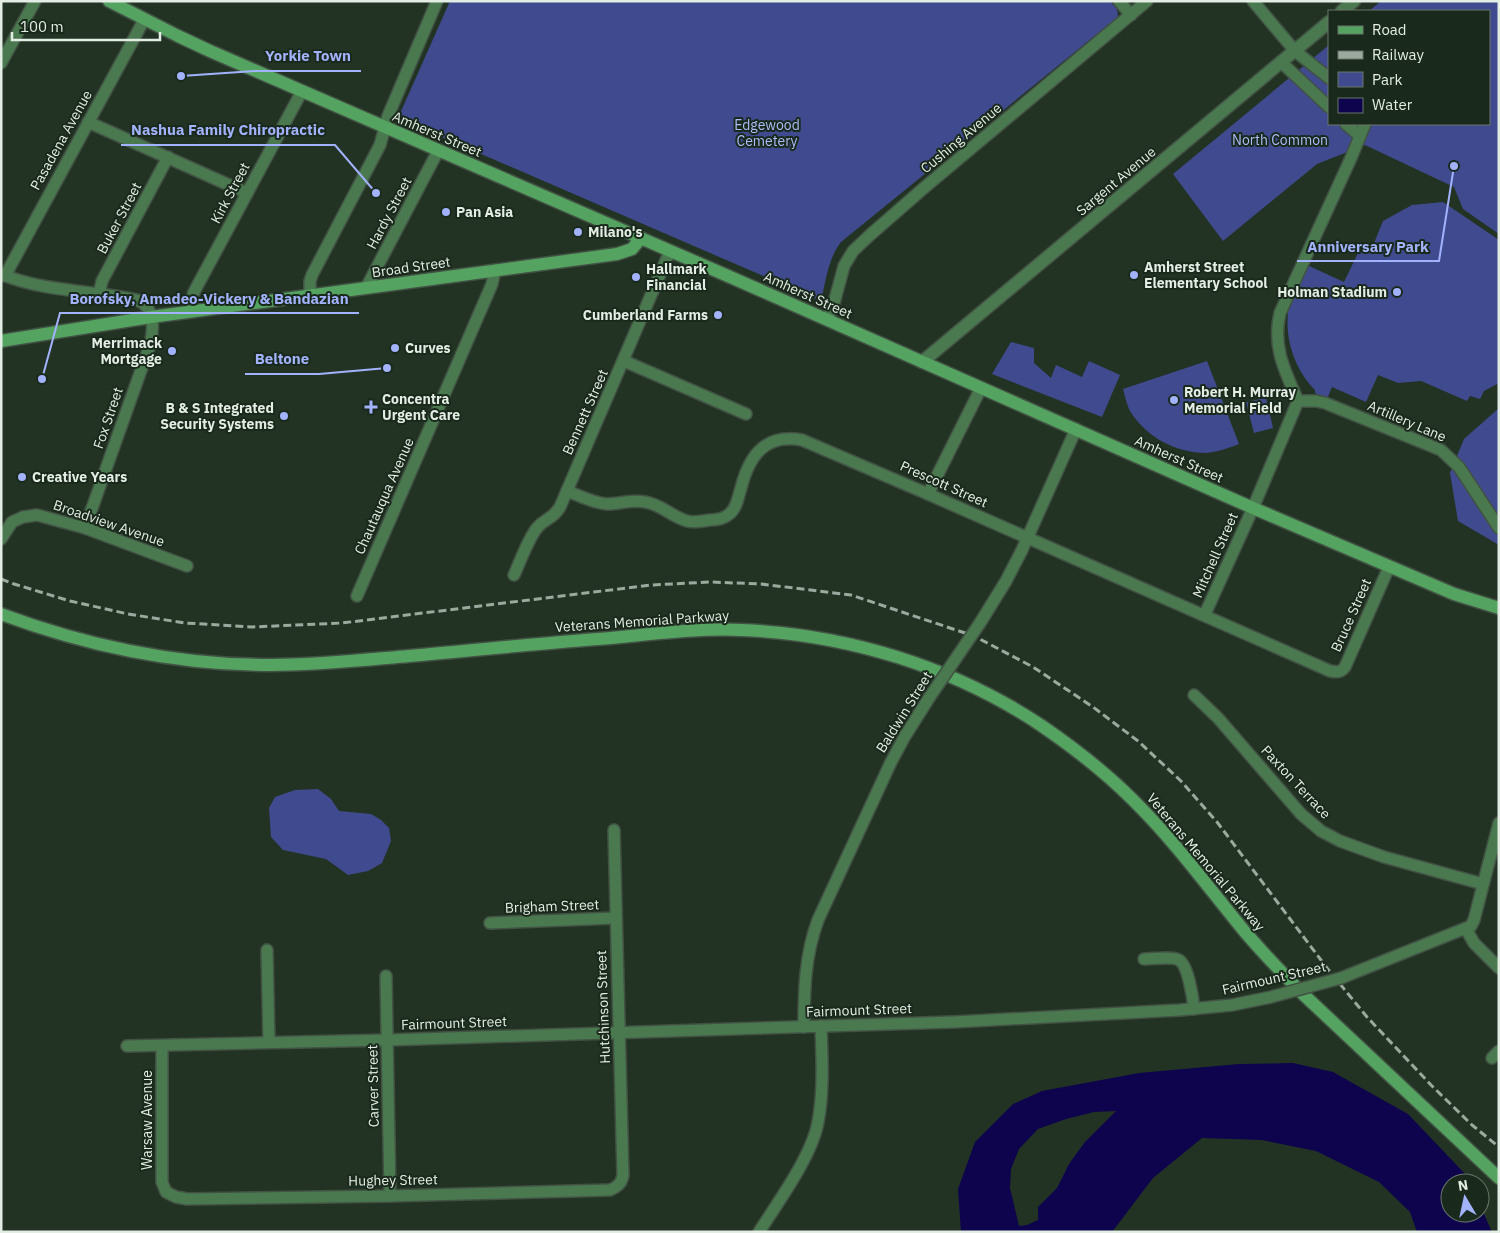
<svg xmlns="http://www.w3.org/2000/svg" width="1500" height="1233" font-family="'IBM Plex Sans',sans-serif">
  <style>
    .green { fill: #404a8e }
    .water { fill: #0d044d; fill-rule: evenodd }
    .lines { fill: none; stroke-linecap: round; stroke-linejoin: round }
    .minor-casing { stroke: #415143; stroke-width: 14 }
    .tertiary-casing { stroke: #415143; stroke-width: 15 }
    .secondary-casing { stroke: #415143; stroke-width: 15 }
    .minor { stroke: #4a7950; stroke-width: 11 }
    .tertiary { stroke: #4a7950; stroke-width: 12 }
    .secondary { stroke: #55a361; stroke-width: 12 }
    .rail { stroke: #9ca99e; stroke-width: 3; stroke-dasharray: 8 4; stroke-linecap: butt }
    .minor-bridge-casing { stroke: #415143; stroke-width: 14; stroke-linecap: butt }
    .minor-bridge { stroke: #4a7950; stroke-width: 11 }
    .poi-dot { fill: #a2b2fd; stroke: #19291b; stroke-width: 2 }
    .labels { text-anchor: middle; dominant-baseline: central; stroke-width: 4; stroke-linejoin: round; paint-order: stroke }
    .park-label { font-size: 14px; fill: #adbcfb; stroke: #19291b }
    .street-label { font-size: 14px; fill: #e3ede4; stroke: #19291b }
    .poi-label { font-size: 14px; font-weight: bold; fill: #e3ede4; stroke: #19291b; text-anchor: start }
    .leader { fill: none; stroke: #a2b2fd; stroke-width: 2 }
    .callout-dot { fill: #a2b2fd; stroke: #19291b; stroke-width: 2 }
    .callout-label { font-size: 15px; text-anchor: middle; font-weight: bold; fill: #a2b2fd; stroke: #19291b; stroke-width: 4; stroke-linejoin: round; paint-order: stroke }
  </style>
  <rect width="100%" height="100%" fill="#223324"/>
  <g class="green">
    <path d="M 450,1 L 1110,1 L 1117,9 L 1118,17 L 841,242 C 828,259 826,280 821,301 L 398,118 Z"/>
    <path d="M 1381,1 L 1499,1 L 1499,234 L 1463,209 L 1454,187 L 1365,145 L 1317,164 L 1223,241 L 1173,174 L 1329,45 L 1329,124 L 1489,124 L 1489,11 L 1369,11 Z"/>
    <path d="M 1443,202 L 1499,240 L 1499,383 L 1484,391 L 1480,399 L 1470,396 L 1467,401 L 1421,381 L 1398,383 L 1378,375 L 1366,402 L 1332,387 L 1327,399 L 1315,393 L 1315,390 C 1296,371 1285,341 1288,314 L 1286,313 L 1307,265 L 1344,282 L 1358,253 L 1372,248 L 1383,221 L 1412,205 Z"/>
    <path d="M 1011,342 L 1034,348 L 1034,363 L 1051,378 L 1056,365 L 1082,377 L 1089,361 L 1120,375 L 1102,417 L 992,374 Z"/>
    <path d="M 1207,361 L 1239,444 C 1229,448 1217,452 1206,453 C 1176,453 1146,437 1130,411 C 1127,405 1125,396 1123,389 Z"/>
    <path d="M 1266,398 L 1273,428 L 1254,433 L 1246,402 Z"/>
    <path d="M 1499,408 L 1499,545 L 1458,521 L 1450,473 L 1464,439 Z"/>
    <path d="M 318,789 L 331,799 L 339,811 L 371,814 L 381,820 L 389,828 L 391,841 L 382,863 L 368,871 L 348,875 L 326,859 L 283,850 L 271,837 L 269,808 L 275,797 L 295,790 Z"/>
  </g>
  <path class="water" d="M 1293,1063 L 1333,1072 L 1408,1114 L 1467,1176 L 1470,1183 L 1450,1183 L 1450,1213 L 1480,1213 L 1480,1205 L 1492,1232 L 1417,1232 L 1410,1212 L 1379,1182 L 1316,1151 L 1262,1140 L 1202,1138 L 1153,1178 L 1112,1232 L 961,1232 L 958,1189 L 975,1142 L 1013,1104 L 1042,1091 L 1139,1073 L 1239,1064 ZM 1116,1111 L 1085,1142 L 1069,1164 L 1057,1188 L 1038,1207 L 1038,1220 L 1027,1225 L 1019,1226 L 1010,1188 L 1011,1169 L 1019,1149 L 1038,1129 L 1066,1119 L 1094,1112 Z"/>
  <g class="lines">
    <g class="minor-casing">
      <g id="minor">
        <path d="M 1119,1 L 1131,15"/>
        <path d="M 1253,1 L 1295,51 L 1329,78"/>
        <path d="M 1281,62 L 1329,107"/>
        <path d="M 1,63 L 35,1"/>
        <path d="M 88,122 L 247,193"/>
        <path d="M 1346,124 L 1360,136"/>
        <path d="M 1,274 C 44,292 92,290 137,300 C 155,307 154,329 150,345 L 85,528"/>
        <path d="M 5,276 L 144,20"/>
        <path d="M 366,288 L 438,151"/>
        <path d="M 99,294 L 102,281 L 168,157"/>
        <path d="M 310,296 L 310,281 L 312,275 L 380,145 L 388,116 L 437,1"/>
        <path d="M 191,312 L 191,301 L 194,292 L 302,91"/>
        <path d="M 827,320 L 834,303 L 844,266 L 853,251 L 870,235 L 925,187 L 1147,1"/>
        <path d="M 624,361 L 746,414"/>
        <path d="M 1298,401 C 1285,371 1272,347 1280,313 L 1351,158 L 1365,124"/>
        <path d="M 1298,401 L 1316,401 L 1325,403 L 1441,450 L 1459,467 L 1499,528"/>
        <path d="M 567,491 C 580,496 593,503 607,504 C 620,504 633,499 645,502 C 661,504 672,517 687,521 C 695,523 702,521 710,520 C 716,520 723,519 728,515 C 737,509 738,497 741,488 C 749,456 765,433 802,440 L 928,494 L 1330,671 C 1337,672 1340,673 1345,667 L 1389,567"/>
        <path d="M 928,494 L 981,388"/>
        <path d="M 1,539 L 12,522 L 23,517 L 37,515 L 85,528 L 187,566"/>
        <path d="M 514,575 C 520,562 528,539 537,528 C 545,518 552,520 560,507 L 670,251"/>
        <path d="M 357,596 L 492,284 L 495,270"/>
        <path d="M 1205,614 L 1253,508 L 1298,401"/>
        <path d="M 980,623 L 1006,581 L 1022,550 L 1076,429"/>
        <path d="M 1194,695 L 1218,718 L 1301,814 L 1321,831 L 1340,841 L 1384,857 L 1483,884"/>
        <path d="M 490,923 L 615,918"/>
        <path d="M 1466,929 L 1474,943 L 1499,968"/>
        <path d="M 267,950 L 269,1042"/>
        <path d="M 1144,959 C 1152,959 1172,956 1179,960 C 1188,965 1193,998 1194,1009"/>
        <path d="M 386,976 L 390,1196"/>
        <path d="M 1341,978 L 1471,926 L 1474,920 L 1499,823"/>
        <path d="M 804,1027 C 804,990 805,955 818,920 L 891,762 L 905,736 L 929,698"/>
        <path d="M 127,1046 L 388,1040 L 954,1022 L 1180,1010 L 1232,1005 L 1271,997"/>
        <path d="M 162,1046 L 162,1182 L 166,1192 L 176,1197 L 187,1199 L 390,1196 L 610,1190 C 617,1187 621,1184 623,1176 L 614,830"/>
        <path d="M 1492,1058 L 1499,1051"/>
        <path d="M 759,1232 C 778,1202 812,1156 818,1122 C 824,1091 822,1058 821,1026"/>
      </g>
    </g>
    <g class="tertiary-casing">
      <g id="tertiary">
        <path d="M 1342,11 L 1354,1"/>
        <path d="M 922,362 L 1329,22"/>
      </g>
    </g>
    <g class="secondary-casing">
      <g id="secondary">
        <path d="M 109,1 L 178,36 L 210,51 L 728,276 L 1253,508 L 1454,594 L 1499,608"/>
        <path d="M 1,341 L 151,317 L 617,254 L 632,249 L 641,238"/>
        <path d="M 1,614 C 87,646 179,665 271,665 C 317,665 363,660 409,656 C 476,650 543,643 611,638 C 654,634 698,628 741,630 C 847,634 954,667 1042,726 C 1074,748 1105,772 1132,799 C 1174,840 1208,887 1245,932 C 1264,954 1284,975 1304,995 L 1499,1178"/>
      </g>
    </g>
    <use href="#minor" class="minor"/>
    <use href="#tertiary" class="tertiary"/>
    <use href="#secondary" class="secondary"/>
    <path class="rail" d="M 1,579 L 14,584 L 70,601 L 128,614 L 185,623 L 252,627 L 342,623 L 651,585 L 710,582 L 761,584 L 851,595 L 974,636 L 1033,667 L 1093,707 L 1138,741 L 1181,781 L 1217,822 L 1327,968 L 1367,1017 L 1431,1085 L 1472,1125 L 1499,1147"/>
    <g class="minor-bridge-casing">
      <g id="minor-bridge">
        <path d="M 929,698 L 980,623"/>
        <path d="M 1271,997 L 1341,978"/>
      </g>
    </g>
    <use href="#minor-bridge" class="minor-bridge"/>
  </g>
  <g class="poi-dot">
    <circle cx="446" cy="212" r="5"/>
    <circle cx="578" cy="232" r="5"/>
    <circle cx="1134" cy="275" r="5"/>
    <circle cx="636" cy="277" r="5"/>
    <circle cx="1397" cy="292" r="5"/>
    <circle cx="718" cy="315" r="5"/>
    <circle cx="395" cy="348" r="5"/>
    <circle cx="172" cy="351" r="5"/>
    <circle cx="1174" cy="400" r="5"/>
    <path d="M368.5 399.5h5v5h5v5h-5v5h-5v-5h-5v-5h5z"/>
    <circle cx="284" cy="416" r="5"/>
    <circle cx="22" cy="477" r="5"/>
  </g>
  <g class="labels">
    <g class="park-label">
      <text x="767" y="125">Edgewood<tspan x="767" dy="16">Cemetery</tspan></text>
      <text x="1280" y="140">North Common</text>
    </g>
    <g class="street-label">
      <text transform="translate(437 134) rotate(23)">Amherst Street</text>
      <text transform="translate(961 138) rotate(-40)">Cushing Avenue</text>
      <text transform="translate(61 140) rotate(-61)">Pasadena Avenue</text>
      <text transform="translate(1116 181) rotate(-40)">Sargent Avenue</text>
      <text transform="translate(230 193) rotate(-62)">Kirk Street</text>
      <text transform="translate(389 213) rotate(-62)">Hardy Street</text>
      <text transform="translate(119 218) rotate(-62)">Buker Street</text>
      <text transform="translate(411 267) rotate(-8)">Broad Street</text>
      <text transform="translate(808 295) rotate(24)">Amherst Street</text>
      <text transform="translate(585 412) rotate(-66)">Bennett Street</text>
      <text transform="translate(108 418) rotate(-71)">Fox Street</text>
      <text transform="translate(1407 421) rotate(23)">Artillery Lane</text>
      <text transform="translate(1179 459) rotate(24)">Amherst Street</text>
      <text transform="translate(944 484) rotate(24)">Prescott Street</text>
      <text transform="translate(384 496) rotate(-66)">Chautauqua Avenue</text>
      <text transform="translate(109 523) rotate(19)">Broadview Avenue</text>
      <text transform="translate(1215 555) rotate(-66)">Mitchell Street</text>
      <text transform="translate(1351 615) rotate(-66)">Bruce Street</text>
      <text transform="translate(642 621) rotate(-4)">Veterans Memorial Parkway</text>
      <text transform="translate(904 712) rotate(-58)">Baldwin Street</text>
      <text transform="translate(1296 782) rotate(47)">Paxton Terrace</text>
      <text transform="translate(1206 862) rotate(50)">Veterans Memorial Parkway</text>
      <text transform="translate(552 906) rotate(-2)">Brigham Street</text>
      <text transform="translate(1274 978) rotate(-13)">Fairmount Street</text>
      <text transform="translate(603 1007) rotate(-92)">Hutchinson Street</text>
      <text transform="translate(859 1010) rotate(-2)">Fairmount Street</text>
      <text transform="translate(454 1023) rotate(-2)">Fairmount Street</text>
      <text transform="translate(373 1086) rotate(-91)">Carver Street</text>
      <text transform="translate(147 1120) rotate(-90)">Warsaw Avenue</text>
      <text transform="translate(393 1180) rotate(-1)">Hughey Street</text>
    </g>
    <g class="poi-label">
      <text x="456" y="212">Pan Asia</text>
      <text x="588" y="232">Milano's</text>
      <text x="1144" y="267">Amherst Street<tspan x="1144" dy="16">Elementary School</tspan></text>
      <text x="646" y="269">Hallmark<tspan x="646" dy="16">Financial</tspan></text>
      <text x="1387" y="292" text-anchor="end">Holman Stadium</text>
      <text x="708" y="315" text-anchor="end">Cumberland Farms</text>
      <text x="162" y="343" text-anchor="end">Merrimack<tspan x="162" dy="16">Mortgage</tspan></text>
      <text x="405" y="348">Curves</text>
      <text x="1184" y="392">Robert H. Murray<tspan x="1184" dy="16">Memorial Field</tspan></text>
      <text x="382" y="399">Concentra<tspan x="382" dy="16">Urgent Care</tspan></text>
      <text x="274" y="408" text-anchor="end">B &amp; S Integrated<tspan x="274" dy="16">Security Systems</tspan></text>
      <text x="32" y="477">Creative Years</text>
    </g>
  </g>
  <path class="leader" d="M181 76L255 71H361M376 193L335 145H121M1454 166L1439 261H1297M42 379L60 313H359M387 368L319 374H245"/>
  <g class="callout-dot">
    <circle cx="181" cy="76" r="5"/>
    <circle cx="376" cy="193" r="5"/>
    <circle cx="1454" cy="166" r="5"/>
    <circle cx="42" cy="379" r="5"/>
    <circle cx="387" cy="368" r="5"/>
  </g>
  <g class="callout-label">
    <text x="308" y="61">Yorkie Town</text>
    <text x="228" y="135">Nashua Family Chiropractic</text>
    <text x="1368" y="252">Anniversary Park</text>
    <text x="209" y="304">Borofsky, Amadeo-Vickery &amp; Bandazian</text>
    <text x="282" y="364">Beltone</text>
  </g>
  <rect width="1500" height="1233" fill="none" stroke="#e3ede4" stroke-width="5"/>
  <rect x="1328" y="10" width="162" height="115" fill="#19291b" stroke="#6a776b"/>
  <rect x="1338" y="26" width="25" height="8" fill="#55a361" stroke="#6a776b"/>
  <text x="1372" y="35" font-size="15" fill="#e3ede4">Road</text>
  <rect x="1338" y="51" width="25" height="8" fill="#9ca99e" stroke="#6a776b"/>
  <text x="1372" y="60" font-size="15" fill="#e3ede4">Railway</text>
  <rect x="1338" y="72" width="25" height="15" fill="#404a8e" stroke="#6a776b"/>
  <text x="1372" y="85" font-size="15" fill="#e3ede4">Park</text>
  <rect x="1338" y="98" width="25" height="15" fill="#0d044d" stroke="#6a776b"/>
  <text x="1372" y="110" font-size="15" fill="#e3ede4">Water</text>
  <g transform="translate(1465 1198) rotate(351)"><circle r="24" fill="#19291b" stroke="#6a776b"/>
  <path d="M0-4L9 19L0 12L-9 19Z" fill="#a2b2fd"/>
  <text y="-8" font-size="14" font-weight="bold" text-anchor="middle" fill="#e3ede4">N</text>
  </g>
  <path d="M12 32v8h148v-8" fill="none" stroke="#e3ede4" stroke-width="2.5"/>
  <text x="20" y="32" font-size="15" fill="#e3ede4" stroke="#19291b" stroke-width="4" paint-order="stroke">100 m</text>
</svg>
